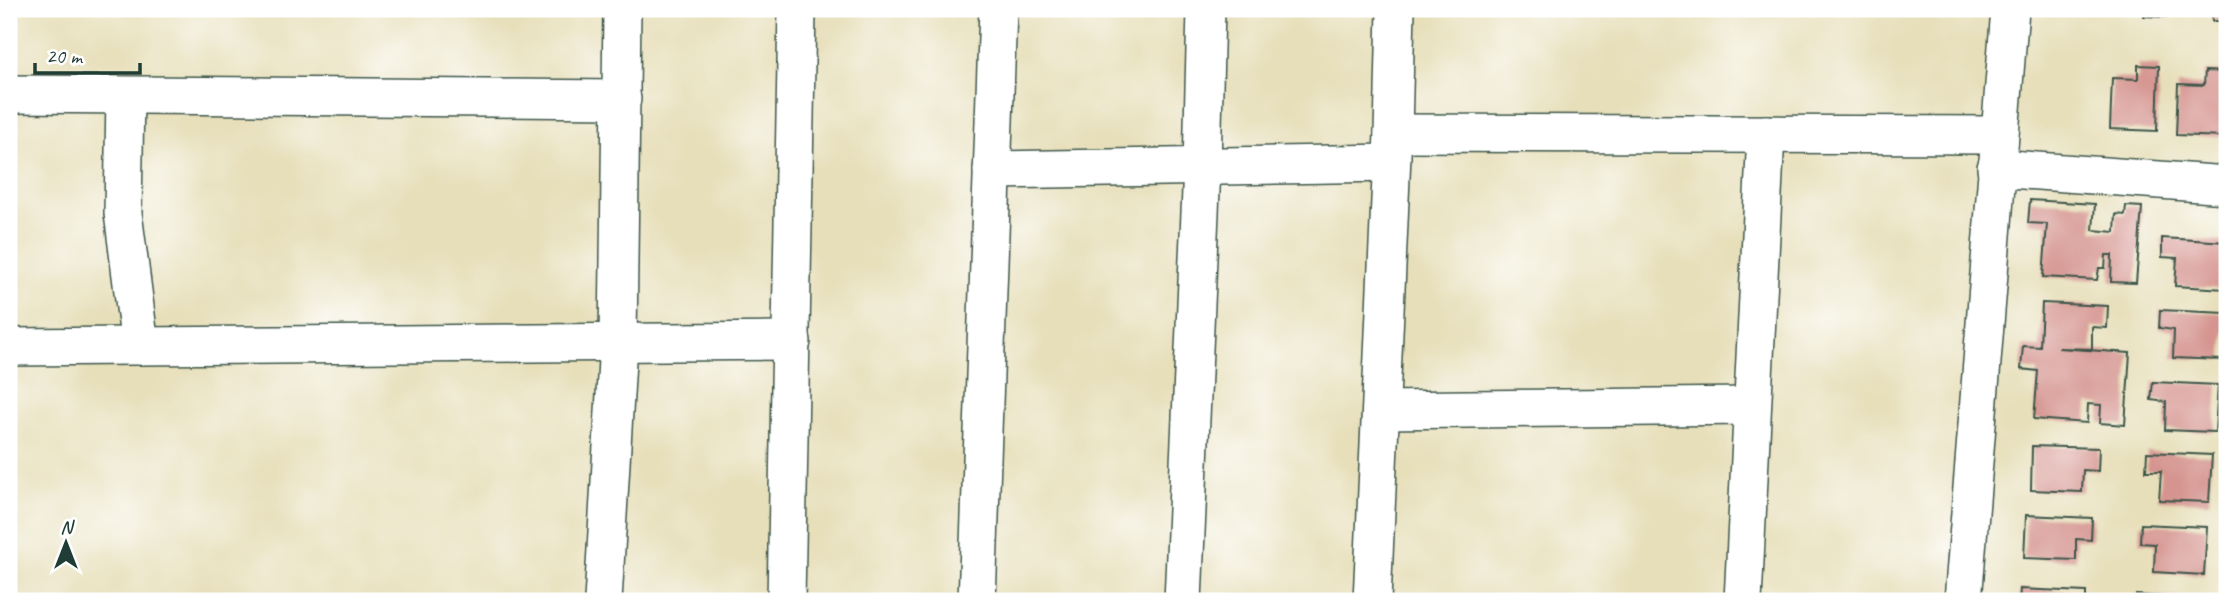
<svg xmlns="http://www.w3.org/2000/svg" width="2236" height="610" font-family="Caveat,sans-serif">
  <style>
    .building { fill: #d5948f }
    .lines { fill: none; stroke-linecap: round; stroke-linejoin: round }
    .minor-casing { stroke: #3d5548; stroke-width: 40 }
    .minor { stroke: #fff; stroke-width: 37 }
  </style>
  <rect width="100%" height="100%" fill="#fff"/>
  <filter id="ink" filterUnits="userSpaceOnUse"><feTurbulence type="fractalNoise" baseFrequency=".0143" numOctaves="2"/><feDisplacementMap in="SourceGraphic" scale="14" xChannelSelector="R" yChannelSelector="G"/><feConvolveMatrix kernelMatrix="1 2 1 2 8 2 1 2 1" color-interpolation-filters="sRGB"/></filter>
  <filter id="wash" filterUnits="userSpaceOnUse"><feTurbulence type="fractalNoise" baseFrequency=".00686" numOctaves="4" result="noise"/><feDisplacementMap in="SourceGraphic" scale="28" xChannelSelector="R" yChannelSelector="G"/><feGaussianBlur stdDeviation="1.57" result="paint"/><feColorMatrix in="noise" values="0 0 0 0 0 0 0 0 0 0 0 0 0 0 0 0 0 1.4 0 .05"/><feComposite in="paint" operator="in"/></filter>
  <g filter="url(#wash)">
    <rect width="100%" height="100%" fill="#e7dfba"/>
    <g id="blocks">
      <g class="building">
        <path d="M 2144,9 L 2166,9 L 2166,17 L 2144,16 Z"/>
        <rect x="2212" y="9" width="15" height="12"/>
        <path d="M 2138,65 L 2159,66 L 2157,131 L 2110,129 L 2112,78 L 2138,79 Z"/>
        <path d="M 2205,71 L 2226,72 L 2223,137 L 2176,135 L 2178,84 L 2204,85 Z"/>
        <path d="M 2030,200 L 2095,204 L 2093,230 L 2115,232 L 2116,214 L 2125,215 L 2126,206 L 2142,207 L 2136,283 L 2111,282 L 2112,255 L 2106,255 L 2105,268 L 2099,268 L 2097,280 L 2043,277 L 2047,224 L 2028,223 Z"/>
        <path d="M 2162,238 L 2227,242 L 2226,289 L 2175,286 L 2177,258 L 2162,257 Z"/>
        <path d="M 2042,303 L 2108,306 L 2107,328 L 2092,327 L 2092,349 L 2058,348 L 2130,353 L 2125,425 L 2100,423 L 2101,405 L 2088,404 L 2087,423 L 2034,419 L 2038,371 L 2021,369 L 2023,346 L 2040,347 Z"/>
        <path d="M 2160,310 L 2226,313 L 2223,360 L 2173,358 L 2174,330 L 2159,328 Z"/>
        <path d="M 2153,382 L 2218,385 L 2215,432 L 2165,430 L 2166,402 L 2151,400 Z"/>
        <path d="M 2032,446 L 2099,448 L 2098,471 L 2083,470 L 2082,492 L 2031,490 Z"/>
        <path d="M 2147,452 L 2212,455 L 2209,502 L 2159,500 L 2161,471 L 2146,471 Z"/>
        <path d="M 2026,515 L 2092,518 L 2091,540 L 2076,539 L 2076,560 L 2024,558 Z"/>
        <path d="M 2141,524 L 2207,527 L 2204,575 L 2154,572 L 2155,544 L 2140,543 Z"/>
        <path d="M 2020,589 L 2086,592 L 2086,601 L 2019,601 Z"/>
        <path d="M 2136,595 L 2201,599 L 2201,601 L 2136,601 Z"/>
      </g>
    </g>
  </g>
  <g filter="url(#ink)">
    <use href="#blocks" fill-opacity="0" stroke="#3d5548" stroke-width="2"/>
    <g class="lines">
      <g class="minor-casing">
        <g id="minor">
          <path d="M 9,94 L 622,99"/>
          <path d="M 125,96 L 123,213 L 140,346"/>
          <path d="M 1393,133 L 1998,135"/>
          <path d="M 1996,168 L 2227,185"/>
          <path d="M 992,170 L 1391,163"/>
          <path d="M 9,347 L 792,341"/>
          <path d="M 1381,410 L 1752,406"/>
          <path d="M 603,601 L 618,343 L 622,9"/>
          <path d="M 786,601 L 797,9"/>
          <path d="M 977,601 L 998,9"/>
          <path d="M 1183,601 L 1202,167 L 1206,9"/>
          <path d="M 1372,601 L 1393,133 L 1396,9"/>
          <path d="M 1743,601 L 1766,134"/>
          <path d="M 1963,601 L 2010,9"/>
        </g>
      </g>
      <use href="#minor" class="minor"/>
    </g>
  </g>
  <rect width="2236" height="610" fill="none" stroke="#fff" stroke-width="35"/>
  <g transform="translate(66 543)" stroke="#ffffff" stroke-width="5" paint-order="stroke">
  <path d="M0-5L12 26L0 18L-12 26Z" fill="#1f3d34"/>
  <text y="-10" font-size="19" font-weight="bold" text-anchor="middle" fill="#1f3d34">N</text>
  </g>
  <path d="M35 63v10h105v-10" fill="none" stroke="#1f3d34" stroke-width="3.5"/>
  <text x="46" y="63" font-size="21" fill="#1f3d34" stroke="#ffffff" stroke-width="5" paint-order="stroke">20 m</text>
</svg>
